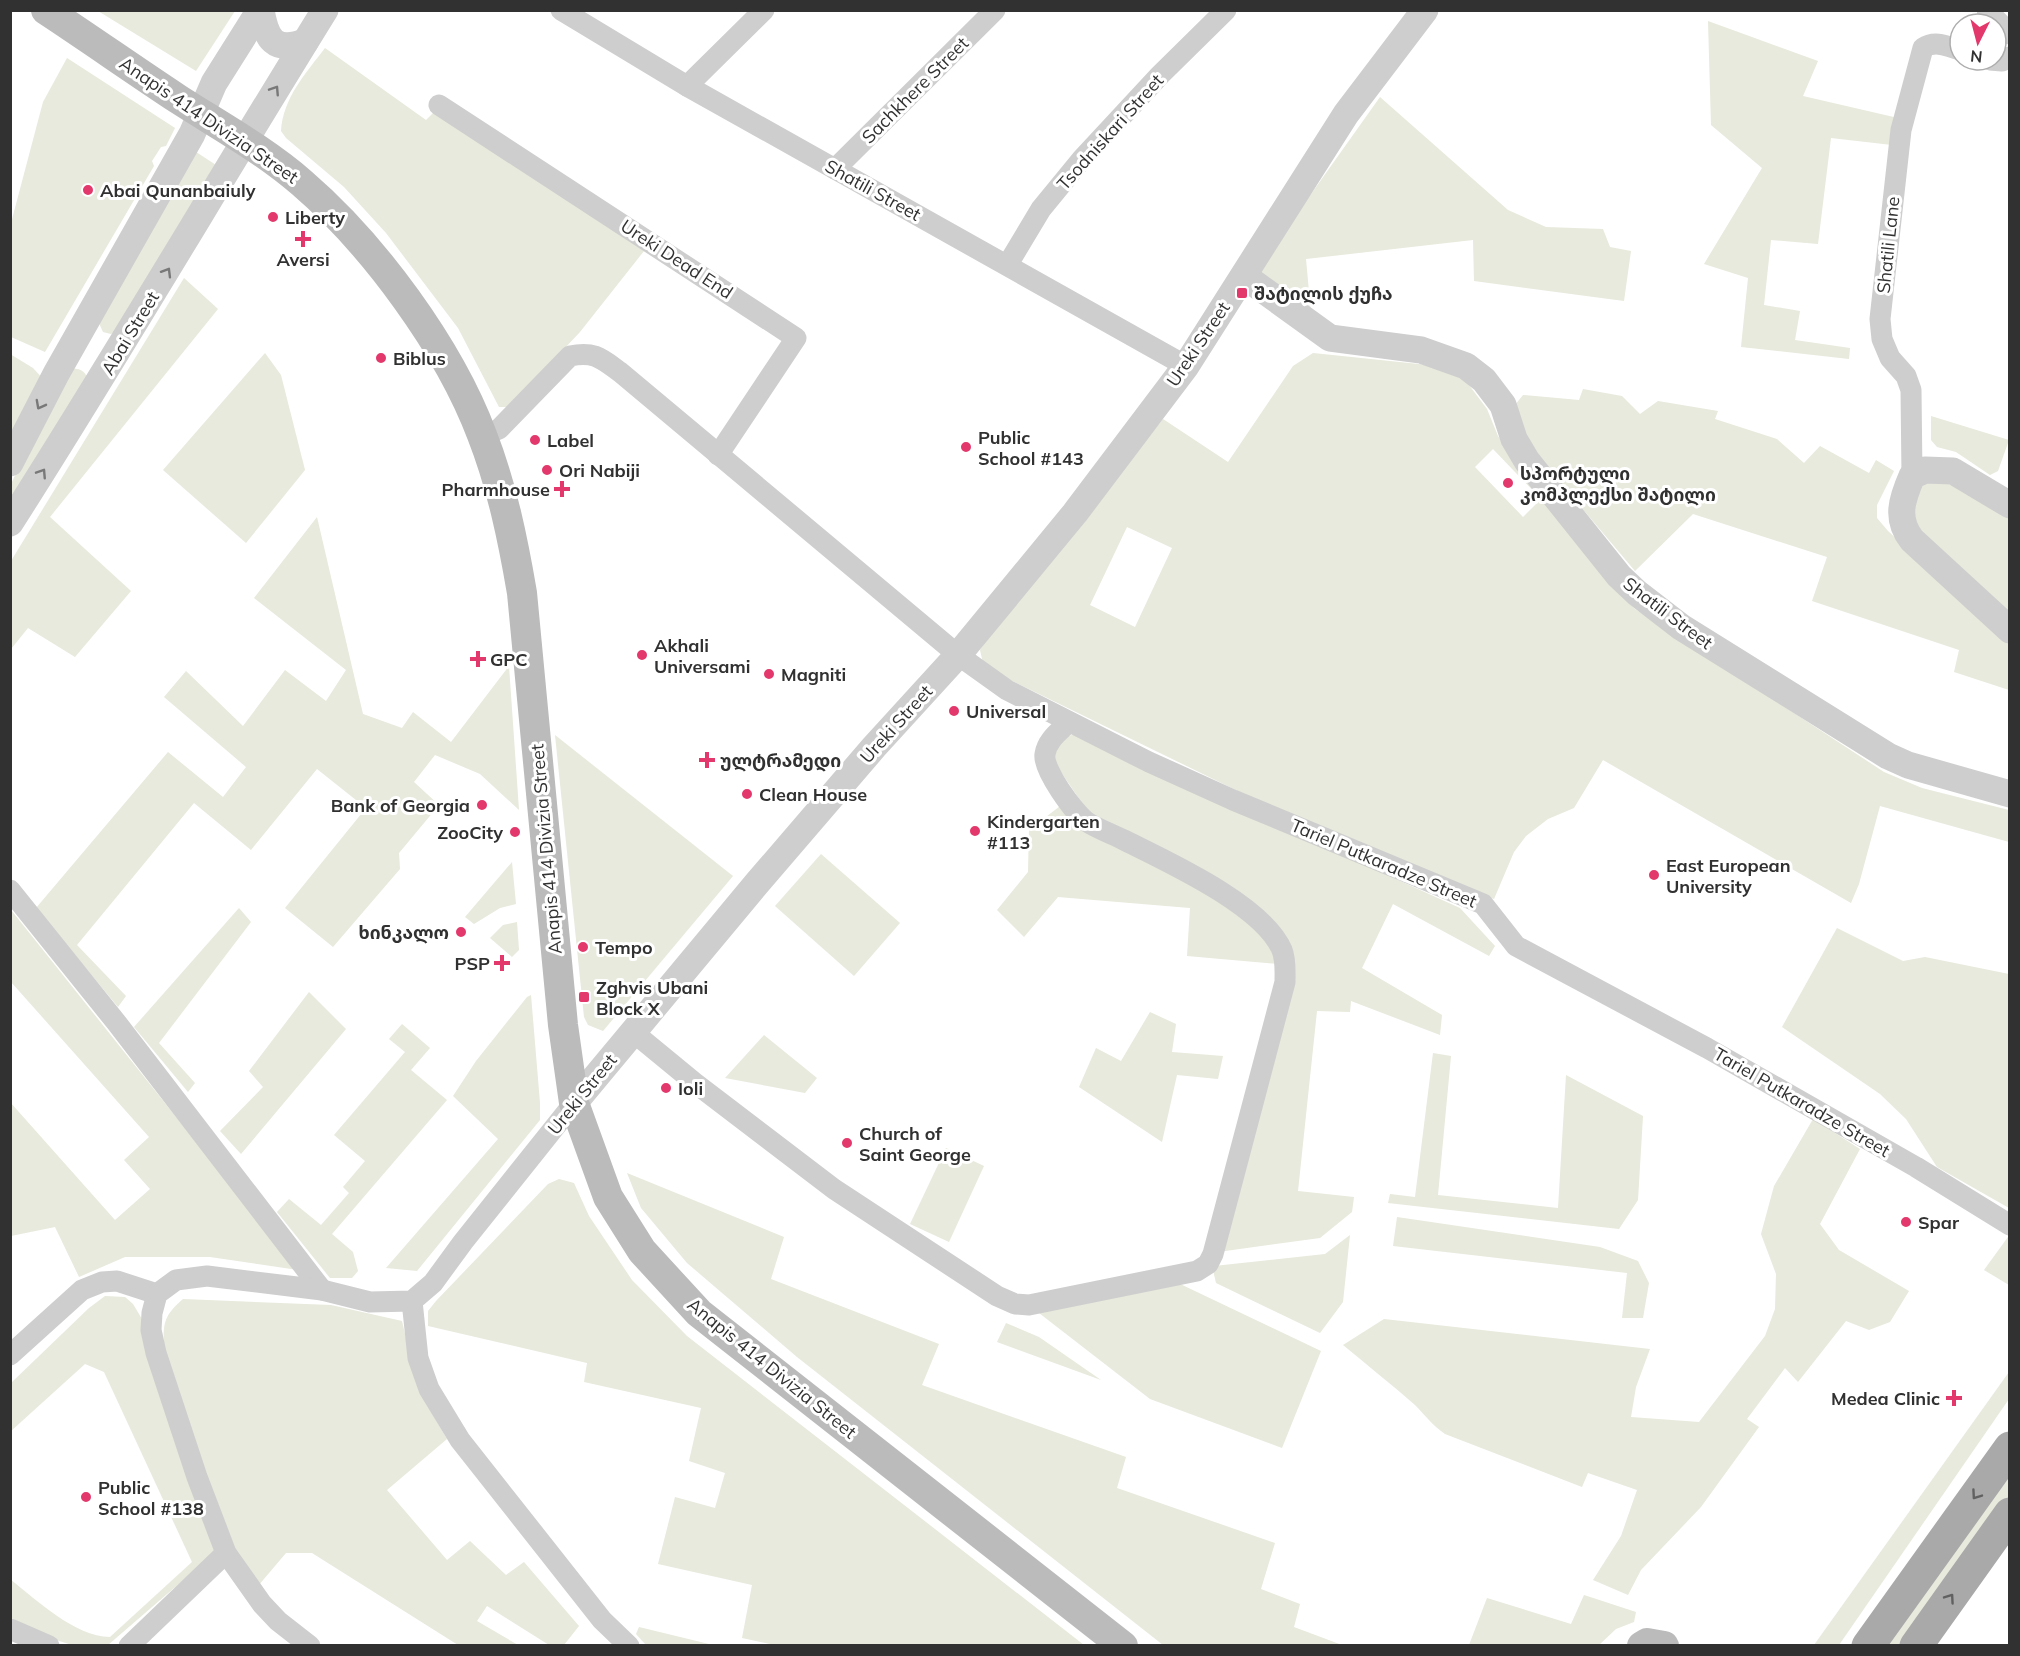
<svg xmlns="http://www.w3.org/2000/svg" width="2020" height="1656" font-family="Mulish,'Noto Sans Georgian',sans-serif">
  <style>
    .green { fill: #e7eadc; fill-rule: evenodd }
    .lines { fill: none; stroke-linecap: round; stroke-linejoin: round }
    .minor { stroke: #cecece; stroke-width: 21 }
    .tertiary { stroke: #cecece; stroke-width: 27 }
    .secondary { stroke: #bbb; stroke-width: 30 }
    .primary { stroke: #a9a9a9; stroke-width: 33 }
    .oneway { stroke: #787878 }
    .oneway2 { stroke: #616161 }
    .poi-dot { fill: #e2386b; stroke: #fff; stroke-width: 2 }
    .labels { text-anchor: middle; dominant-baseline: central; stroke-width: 6; stroke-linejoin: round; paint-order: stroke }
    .street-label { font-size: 18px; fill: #313131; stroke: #fff }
    .poi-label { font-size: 18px; font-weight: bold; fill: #313131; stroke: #fff; text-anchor: start }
  </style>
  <rect width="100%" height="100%" fill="#fff"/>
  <g class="green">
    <path d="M 98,11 L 235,11 L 196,71 Z"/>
    <path d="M 1708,21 L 1818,61 L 1803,96 L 1898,118 L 1892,145 L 1831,138 L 1818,244 L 1771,240 L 1764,305 L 1800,311 L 1795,340 L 1850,348 L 1849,359 L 1741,347 L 1748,278 L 1704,264 L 1762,168 L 1711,125 Z"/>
    <path d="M 325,48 L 426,120 L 435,111 L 644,251 L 580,332 L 509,407 L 499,407 L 458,328 L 386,233 L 344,187 L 286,138 L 281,131 C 283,98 306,73 325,48 Z"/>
    <path d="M 67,58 L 175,128 L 166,146 L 161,147 L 152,161 L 154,166 L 45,352 L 11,337 L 11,223 L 43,102 Z"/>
    <path d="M 1380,97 L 1508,210 L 1546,227 L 1603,229 L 1610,247 L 1631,251 L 1624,301 L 1474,281 L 1473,240 L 1306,259 L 1311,314 L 1252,277 Z"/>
    <path d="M 193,150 L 216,165 L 117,331 L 111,334 L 103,332 L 98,321 Z"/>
    <path d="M 184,278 L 218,309 L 50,517 L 131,591 L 75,657 L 28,628 L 11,649 L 11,561 Z"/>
    <path d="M 265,353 L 281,375 L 305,470 L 246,543 L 163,470 Z"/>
    <path d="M 1313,353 L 1438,366 L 1466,381 L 1487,409 L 1498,436 L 1614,588 L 1635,609 L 1884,772 L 1922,788 L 2009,810 L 2009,842 L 1880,806 L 1859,884 L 1851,903 L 1603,760 L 1574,808 L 1548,819 L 1526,836 L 1514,852 L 1494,899 L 1283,813 L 1002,676 L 983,663 L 980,650 L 991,631 L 1163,419 L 1228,462 L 1293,366 ZM 1493,449 L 1541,499 L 1523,517 L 1475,467 ZM 1127,527 L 1172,548 L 1135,627 L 1090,605 Z"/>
    <path d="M 10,354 L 33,368 L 44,380 L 10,439 Z"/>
    <path d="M 69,368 C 79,369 85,369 88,380 L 11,506 L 10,486 L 66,370 Z"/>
    <path d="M 1583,389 L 1622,396 L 1640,414 L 1658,401 L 1718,411 L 1715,419 L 1777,439 L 1804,463 L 1820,446 L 1869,473 L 1876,460 L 1894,471 L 1877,505 L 1877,518 L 1888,531 L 2009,643 L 2009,690 L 1954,672 L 1959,650 L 1812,601 L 1827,557 L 1693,514 L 1635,571 L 1554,475 L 1527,449 L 1515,405 L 1523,395 L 1579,400 Z"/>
    <path d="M 1931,416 L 2009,440 L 1998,471 L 1990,475 L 1956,452 L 1937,447 L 1931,440 Z"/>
    <path d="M 1943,479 L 2009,517 L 2009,614 L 1913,523 L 1919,484 Z"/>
    <path d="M 317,517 L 363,714 L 402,728 L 413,712 L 451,742 L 509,666 L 519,810 L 480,774 L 435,755 L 414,782 L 439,805 L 399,853 L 400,869 L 333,947 L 285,908 L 366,808 L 317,769 L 251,850 L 194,803 L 77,945 L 126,996 L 118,1007 L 36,908 L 168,752 L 223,797 L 246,767 L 164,697 L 186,671 L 243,726 L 285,670 L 326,701 L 346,670 L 254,598 Z"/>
    <path d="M 1074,734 L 1460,908 L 1495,946 L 1489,956 L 1393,904 L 1362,968 L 1442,1015 L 1440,1035 L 1351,1001 L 1350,1012 L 1317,1011 L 1298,1191 L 1354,1197 L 1352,1212 L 1320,1238 L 1218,1252 L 1285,945 L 1091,816 L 1052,759 L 1059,740 Z"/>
    <path d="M 555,735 L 733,876 L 603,1031 L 588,1025 L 584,1017 Z"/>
    <path d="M 1064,803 L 1171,868 L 1263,929 L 1279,964 L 1187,956 L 1190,908 L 1058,897 L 1024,937 L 997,910 L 1028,872 L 1029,830 Z"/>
    <path d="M 821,854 L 900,923 L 854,976 L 775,906 Z"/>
    <path d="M 512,862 L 516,904 L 500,908 L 474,924 L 465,917 Z"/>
    <path d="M 239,908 L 251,922 L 159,1043 L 195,1083 L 188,1092 L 134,1027 Z"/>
    <path d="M 11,910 L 35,940 L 298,1270 L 210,1257 L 125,1257 L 79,1277 L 55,1227 L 11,1236 L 10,1102 L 115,1220 L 150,1189 L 124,1160 L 149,1137 L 11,982 Z"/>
    <path d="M 517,922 L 519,950 L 512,957 L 490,938 L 503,925 Z"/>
    <path d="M 1837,928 L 1903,961 L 1925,957 L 2009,974 L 2009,1208 L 1937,1167 L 1906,1119 L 1880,1094 L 1782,1027 Z"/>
    <path d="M 309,992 L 346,1029 L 241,1154 L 220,1131 L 263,1087 L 249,1071 Z"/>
    <path d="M 531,995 L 540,1103 L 540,1120 L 417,1271 L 386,1268 L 498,1139 L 453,1096 L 476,1061 L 527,997 Z"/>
    <path d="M 1150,1012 L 1176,1024 L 1172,1052 L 1223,1056 L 1218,1079 L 1177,1075 L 1162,1142 L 1079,1087 L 1096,1048 L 1121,1061 Z"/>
    <path d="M 402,1024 L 430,1048 L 411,1070 L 447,1100 L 332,1234 L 353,1252 L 358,1271 L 352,1278 L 330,1278 L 277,1212 L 289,1199 L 321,1225 L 349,1193 L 343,1187 L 365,1161 L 334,1135 L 405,1052 L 389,1039 Z"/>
    <path d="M 764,1035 L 817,1078 L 805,1093 L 725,1078 Z"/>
    <path d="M 1433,1053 L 1451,1056 L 1438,1195 L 1558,1208 L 1566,1075 L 1643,1116 L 1638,1200 L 1619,1229 L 1388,1203 L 1390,1194 L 1415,1197 Z"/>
    <path d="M 1813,1119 L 1860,1149 L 1820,1224 L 1839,1250 L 1909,1291 L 1890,1322 L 1869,1330 L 1846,1321 L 1798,1382 L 1785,1368 L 1747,1419 L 1759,1427 L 1701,1507 L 1641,1570 L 1628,1595 L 1593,1580 L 1621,1536 L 1637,1490 L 1588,1473 L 1582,1487 L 1445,1434 C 1433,1426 1425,1415 1415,1405 C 1391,1384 1367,1365 1343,1345 L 1384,1319 L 1650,1349 L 1636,1387 L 1631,1417 L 1699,1422 L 1765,1336 L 1775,1309 L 1776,1274 L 1761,1234 L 1774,1186 Z"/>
    <path d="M 946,1148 L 984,1166 L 949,1242 L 910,1224 Z"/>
    <path d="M 627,1173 L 784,1237 L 771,1279 L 939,1344 L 922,1385 L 1126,1457 L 1117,1488 L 1275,1543 L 1261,1589 L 1300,1604 L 1294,1627 L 1342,1645 L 1163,1645 L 797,1357 L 687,1263 L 641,1208 Z"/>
    <path d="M 559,1179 L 574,1183 L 589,1216 L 632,1280 L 687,1336 L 1084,1645 L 775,1645 L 742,1638 L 752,1585 L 658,1564 L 675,1497 L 715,1508 L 725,1473 L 689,1461 L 701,1408 L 584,1382 L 587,1363 L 428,1326 L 428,1311 L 436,1301 L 548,1184 Z"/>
    <path d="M 1397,1217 L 1600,1247 L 1638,1261 L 1649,1283 L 1643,1318 L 1622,1318 L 1627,1273 L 1393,1246 Z"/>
    <path d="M 1350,1235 L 1343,1302 L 1320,1333 L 1216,1283 L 1213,1270 L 1214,1266 L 1325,1254 Z"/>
    <path d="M 2008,1237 L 2010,1238 L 2009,1285 L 1984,1270 Z"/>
    <path d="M 1176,1282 L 1321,1351 L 1282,1448 L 1150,1399 L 1039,1313 Z"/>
    <path d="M 105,1296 L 125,1297 L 133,1304 L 142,1319 L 218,1550 L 108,1645 L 72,1645 L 56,1640 L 11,1618 L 11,1580 C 38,1601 74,1636 110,1637 L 192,1562 L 104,1372 L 85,1364 L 11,1431 L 11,1383 L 89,1308 Z"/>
    <path d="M 183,1299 L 331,1305 L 402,1321 L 412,1364 L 427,1405 L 447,1439 L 387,1490 L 447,1560 L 470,1541 L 506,1575 L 524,1562 L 579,1626 L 564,1645 L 549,1645 L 487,1606 L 477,1621 L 518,1645 L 458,1645 L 312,1553 L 286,1553 L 258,1586 L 223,1529 L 164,1347 C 163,1322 164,1316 183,1299 Z"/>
    <path d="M 1006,1323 L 1039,1337 L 1101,1380 L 997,1342 Z"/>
    <path d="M 2009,1372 L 2009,1399 L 1839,1645 L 1814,1645 Z"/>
    <path d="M 2009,1468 L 2009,1497 L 1904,1645 L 1884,1646 Z"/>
    <path d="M 1584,1595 L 1636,1612 L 1634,1622 L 1616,1629 L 1599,1645 L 1469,1645 L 1487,1598 L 1571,1624 Z"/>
    <path d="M 639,1627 L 713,1645 L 646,1645 L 636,1634 Z"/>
  </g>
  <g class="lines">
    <g class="minor">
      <path d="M 561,10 L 687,86 L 1186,366"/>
      <path d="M 1987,10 L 2010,34"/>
      <path d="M 1990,60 L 2002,61 L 2010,57"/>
      <path d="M 687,86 L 764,10"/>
      <path d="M 439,105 L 796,338 L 718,455"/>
      <path d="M 835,169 L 995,10"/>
      <path d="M 1008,264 L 1041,209 L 1082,159 L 1160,75 L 1226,10"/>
      <path d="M 483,436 L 499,429 L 570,356 C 594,351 601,358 620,372 L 958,655 L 1007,690 L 1149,762 L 1233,800 L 1483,904 L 1516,946 L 1707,1048 L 1916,1167 L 2010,1225"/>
      <path d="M 1912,476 L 1911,390 L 1906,376 L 1890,358 L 1882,339 L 1880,319 L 1901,130 L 1923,48 C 1935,40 1947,46 1960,50"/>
      <path d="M 10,890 L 116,1022 L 322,1290"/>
      <path d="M 633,1032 L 695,1083 L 834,1189 L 997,1296 L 1015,1304 L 1029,1305 L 1197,1271 L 1208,1264 L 1213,1254 L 1285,982 C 1285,971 1286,960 1282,950 C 1263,905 1168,862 1124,840 C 1112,834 1098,829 1087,822 C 1075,814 1042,769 1045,754 C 1047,740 1060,731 1069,722"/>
      <path d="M 412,1301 L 418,1358 L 429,1389 L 460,1440 L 602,1620 L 629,1646"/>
      <path d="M 10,1355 L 82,1290 L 102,1282 L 117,1281 L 157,1294"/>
      <path d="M 10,1629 L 49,1646"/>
      <path d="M 129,1646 L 226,1553"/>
      <path d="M 310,1646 L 278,1621 L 262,1604 L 226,1553 L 197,1477 L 156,1353 L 151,1330 L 152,1313 L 157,1294 L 176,1280 L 207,1276 L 322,1290 L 370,1302 L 412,1301 L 433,1283 L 463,1242 L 574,1103"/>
    </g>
    <g class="tertiary">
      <path d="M 261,10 C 266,39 274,53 305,42"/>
      <path d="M 1244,276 L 1330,338 L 1421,350 L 1466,366 L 1484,380 L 1503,405 L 1514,439 L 1527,461 L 1619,576 L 1637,593 L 1681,627 L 1888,756 L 1908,765 L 2010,794"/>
      <path d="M 10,463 L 56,374 L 192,134 L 214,83 L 260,10"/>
      <path d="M 2010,505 L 1953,471 L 1925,470 L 1912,476 C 1902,499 1895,519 1912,540 L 2010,630"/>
      <path d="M 10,523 C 118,354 219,181 325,10"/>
      <path d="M 574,1103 L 758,882 L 874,747 L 958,655 L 1075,513 L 1186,366 L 1346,114 L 1425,10"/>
    </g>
    <g class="secondary">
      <path d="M 46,10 C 90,39 134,70 178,99 C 220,126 264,150 302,183 C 373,244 449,347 482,435 C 502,486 513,540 522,593 L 563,1025 L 574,1103 L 608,1197 L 642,1251 L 699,1313 L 1123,1646"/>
      <path d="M 1642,1646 L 1647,1643 L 1664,1646"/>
    </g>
    <g class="primary">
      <path d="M 1868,1646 L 2010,1448"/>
      <path d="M 1916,1646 L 2010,1514"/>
    </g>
  </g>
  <defs><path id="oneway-chevron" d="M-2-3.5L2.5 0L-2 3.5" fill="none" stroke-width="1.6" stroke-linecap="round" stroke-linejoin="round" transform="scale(1.5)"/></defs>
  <g class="oneway">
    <use href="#oneway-chevron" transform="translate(275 90) rotate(-57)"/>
    <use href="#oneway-chevron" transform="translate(167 272) rotate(-59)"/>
    <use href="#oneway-chevron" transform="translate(40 405) rotate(118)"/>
    <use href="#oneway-chevron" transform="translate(42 473) rotate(-57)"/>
  </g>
  <g class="oneway2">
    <use href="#oneway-chevron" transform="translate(1976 1495) rotate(125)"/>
    <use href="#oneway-chevron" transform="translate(1950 1598) rotate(-55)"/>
  </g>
  <g class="poi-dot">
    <circle cx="88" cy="190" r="6"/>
    <circle cx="273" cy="217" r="6"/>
    <path d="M300 230h6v6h6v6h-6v6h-6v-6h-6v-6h6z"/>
    <rect x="1236" y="287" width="12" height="12" rx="3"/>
    <circle cx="381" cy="358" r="6"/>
    <circle cx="535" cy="440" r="6"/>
    <circle cx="966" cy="447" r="6"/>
    <circle cx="547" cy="470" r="6"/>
    <circle cx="1508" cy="483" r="6"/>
    <path d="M559 480h6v6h6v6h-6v6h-6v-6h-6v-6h6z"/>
    <circle cx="642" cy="655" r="6"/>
    <path d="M475 650h6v6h6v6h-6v6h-6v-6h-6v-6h6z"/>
    <circle cx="769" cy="674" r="6"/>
    <circle cx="954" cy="711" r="6"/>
    <path d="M704 751h6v6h6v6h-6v6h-6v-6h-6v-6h6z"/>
    <circle cx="747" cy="794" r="6"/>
    <circle cx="482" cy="805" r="6"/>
    <circle cx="975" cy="831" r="6"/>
    <circle cx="515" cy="832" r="6"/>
    <circle cx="1654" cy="875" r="6"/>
    <circle cx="461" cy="932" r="6"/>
    <circle cx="583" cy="947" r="6"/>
    <path d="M499 954h6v6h6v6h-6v6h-6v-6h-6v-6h6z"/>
    <rect x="578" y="991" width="12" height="12" rx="3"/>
    <circle cx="666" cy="1088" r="6"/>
    <circle cx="847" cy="1143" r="6"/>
    <circle cx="1906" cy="1222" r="6"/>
    <path d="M1951 1389h6v6h6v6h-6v6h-6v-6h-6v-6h6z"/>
    <circle cx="86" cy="1497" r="6"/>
  </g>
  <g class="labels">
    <g class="street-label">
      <text transform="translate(915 90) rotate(-45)">Sachkhere Street</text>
      <text transform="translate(209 120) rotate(34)">Anapis 414 Divizia Street</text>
      <text transform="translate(1110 132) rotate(-48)">Tsodniskari Street</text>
      <text transform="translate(873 190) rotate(29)">Shatili Street</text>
      <text transform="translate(1888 245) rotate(-84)">Shatili Lane</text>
      <text transform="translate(677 259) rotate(33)">Ureki Dead End</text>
      <text transform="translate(130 333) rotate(-59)">Abai Street</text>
      <text transform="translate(1198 344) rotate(-56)">Ureki Street</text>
      <text transform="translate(1668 613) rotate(37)">Shatili Street</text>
      <text transform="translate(896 724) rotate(-48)">Ureki Street</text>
      <text transform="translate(546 849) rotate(-95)">Anapis 414 Divizia Street</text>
      <text transform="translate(1384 863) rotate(23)">Tariel Putkaradze Street</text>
      <text transform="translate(582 1094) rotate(-51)">Ureki Street</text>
      <text transform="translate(1802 1102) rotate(30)">Tariel Putkaradze Street</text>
      <text transform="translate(772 1368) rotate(39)">Anapis 414 Divizia Street</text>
    </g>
    <g class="poi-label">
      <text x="100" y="190">Abai Qunanbaiuly</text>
      <text x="285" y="217">Liberty</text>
      <text x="303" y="259" text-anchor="middle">Aversi</text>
      <text x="1254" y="293">შატილის ქუჩა</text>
      <text x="393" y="358">Biblus</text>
      <text x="978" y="437">Public<tspan x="978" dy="21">School #143</tspan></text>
      <text x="547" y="440">Label</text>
      <text x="559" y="470">Ori Nabiji</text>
      <text x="1520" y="473">სპორტული<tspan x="1520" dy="21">კომპლექსი შატილი</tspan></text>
      <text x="550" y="489" text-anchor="end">Pharmhouse</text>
      <text x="654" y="645">Akhali<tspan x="654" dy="21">Universami</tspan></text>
      <text x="490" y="659">GPC</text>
      <text x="781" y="674">Magniti</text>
      <text x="966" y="711">Universal</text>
      <text x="720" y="760">ულტრამედი</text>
      <text x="759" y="794">Clean House</text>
      <text x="470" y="805" text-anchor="end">Bank of Georgia</text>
      <text x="987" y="821">Kindergarten<tspan x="987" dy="21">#113</tspan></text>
      <text x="503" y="832" text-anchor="end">ZooCity</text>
      <text x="1666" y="865">East European<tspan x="1666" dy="21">University</tspan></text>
      <text x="449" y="932" text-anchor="end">ხინკალო</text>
      <text x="595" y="947">Tempo</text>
      <text x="490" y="963" text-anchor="end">PSP</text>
      <text x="596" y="987">Zghvis Ubani<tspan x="596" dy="21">Block X</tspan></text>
      <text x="678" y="1088">Ioli</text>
      <text x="859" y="1133">Church of<tspan x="859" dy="21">Saint George</tspan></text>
      <text x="1918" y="1222">Spar</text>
      <text x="1940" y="1398" text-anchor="end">Medea Clinic</text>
      <text x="98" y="1487">Public<tspan x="98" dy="21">School #138</tspan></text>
    </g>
  </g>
  <rect width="2020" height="1656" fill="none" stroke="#313131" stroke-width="24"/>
  <g transform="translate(1978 42) rotate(186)"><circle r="28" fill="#ffffff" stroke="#adadad" stroke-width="1.5"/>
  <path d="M0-4.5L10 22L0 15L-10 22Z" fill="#e2386b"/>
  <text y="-9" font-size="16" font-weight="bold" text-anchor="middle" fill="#313131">N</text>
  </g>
</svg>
